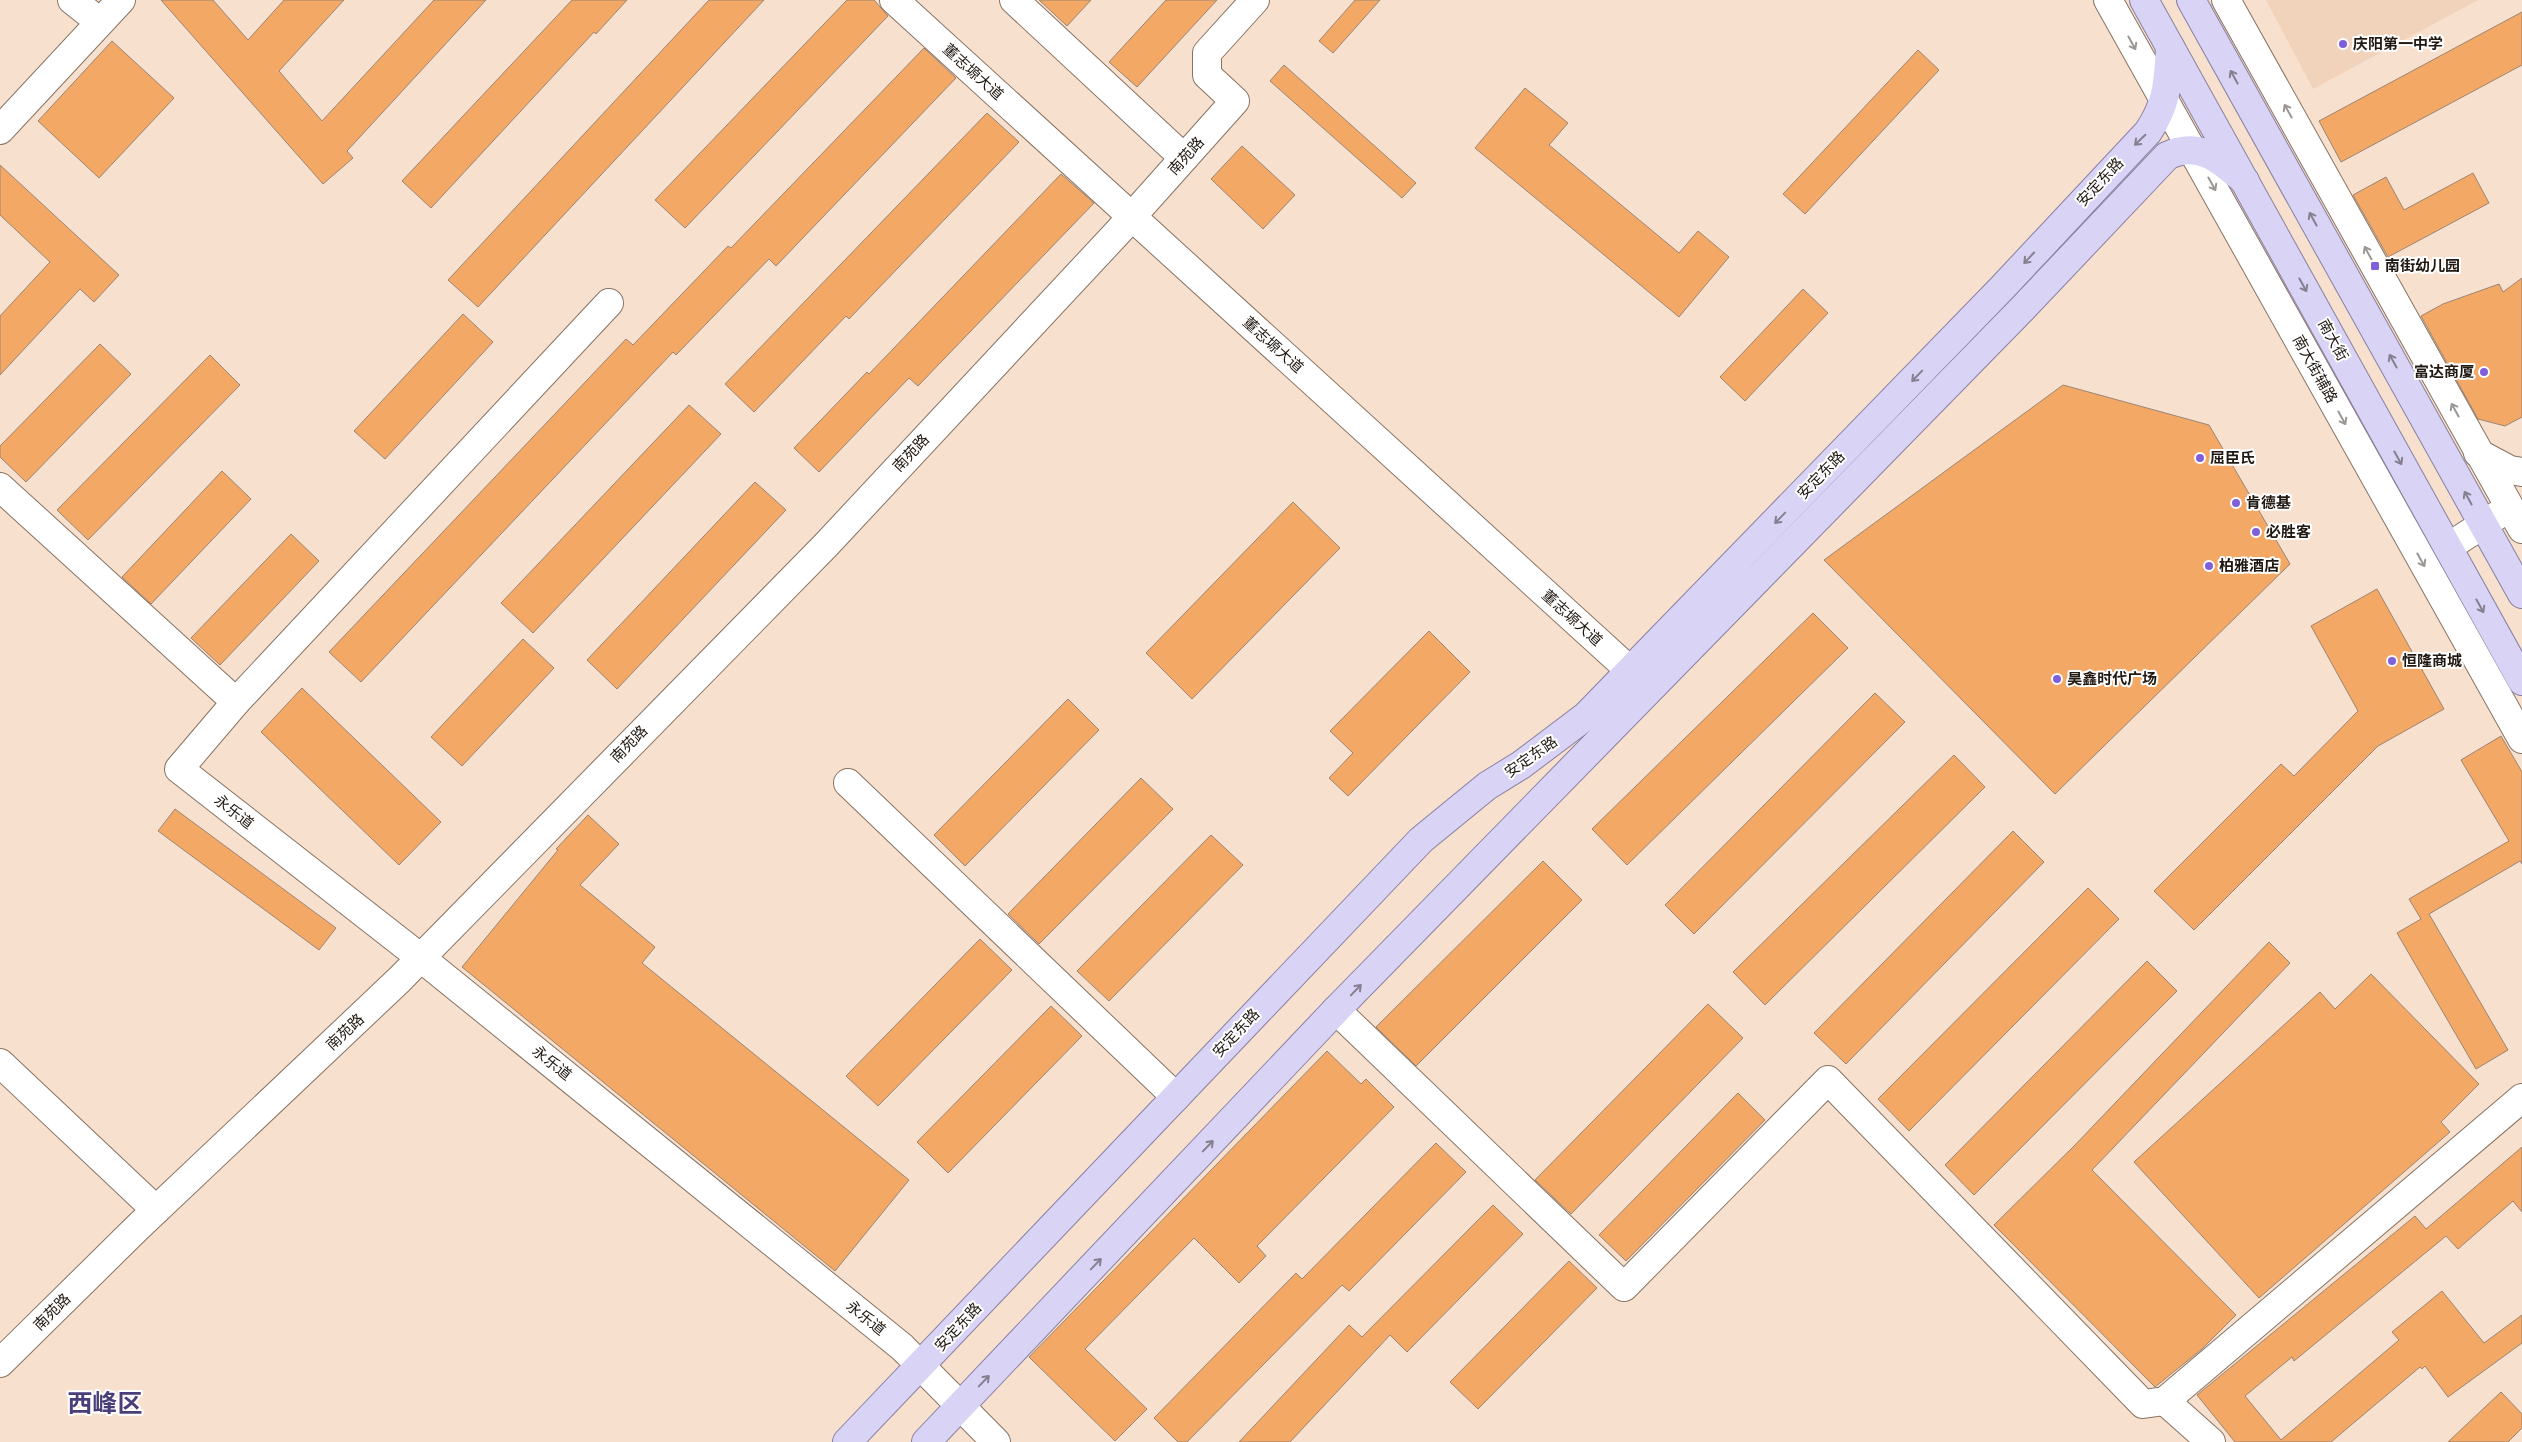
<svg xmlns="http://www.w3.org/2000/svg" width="2522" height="1442" font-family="'DM Sans','Noto Sans SC',sans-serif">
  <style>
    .built { fill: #f1d3bc }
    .building { fill: #f4a865; stroke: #9a8574 }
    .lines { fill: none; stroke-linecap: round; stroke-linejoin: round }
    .minor-casing { stroke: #887363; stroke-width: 30 }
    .major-casing { stroke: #877fa2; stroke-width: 30 }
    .minor { stroke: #fff; stroke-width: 28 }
    .major { stroke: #d9d3f6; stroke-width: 28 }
    .oneway { stroke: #9b9794 }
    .oneway2 { stroke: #867f8f }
    .poi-dot { fill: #7f5fda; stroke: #fff; stroke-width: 2 }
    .labels { text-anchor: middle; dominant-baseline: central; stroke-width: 4; stroke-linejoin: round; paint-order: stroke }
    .poi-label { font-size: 15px; font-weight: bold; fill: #201811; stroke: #fff; text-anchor: start }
    .street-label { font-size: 15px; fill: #201811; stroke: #fff }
    .town-label { font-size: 25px; font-weight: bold; fill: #4a3d7a; stroke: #fff }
  </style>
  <rect width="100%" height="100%" fill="#f7e0cd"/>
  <path class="built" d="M 2266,0 L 2478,0 L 2313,89 Z"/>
  <g class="building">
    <path d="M 161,0 L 213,0 L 248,40 L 284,0 L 344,0 L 279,71 L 322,121 L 434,0 L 486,0 L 347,151 L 353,158 L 323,184 Z"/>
    <path d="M 572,0 L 627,0 L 596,34 L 594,32 L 431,208 L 402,181 Z"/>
    <path d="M 709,0 L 764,0 L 478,307 L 448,280 Z"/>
    <path d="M 847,0 L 874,0 L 888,16 L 685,228 L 655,200 Z"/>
    <path d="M 1039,0 L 1091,0 L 1067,26 Z"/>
    <path d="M 1166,0 L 1217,0 L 1137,87 L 1109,62 Z"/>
    <path d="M 1355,0 L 1380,0 L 1333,53 L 1319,41 Z"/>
    <path d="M 2522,12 L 2522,65 L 2341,162 L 2319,121 Z"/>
    <path d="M 112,41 L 174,98 L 99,178 L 38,121 Z"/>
    <path d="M 924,48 L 956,78 L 776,266 L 769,259 L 676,355 L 673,352 L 361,682 L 329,652 L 626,339 L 633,345 L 728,246 L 731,248 Z"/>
    <path d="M 1918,50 L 1939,70 L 1805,214 L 1783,194 Z"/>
    <path d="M 1284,65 L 1416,183 L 1402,198 L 1270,81 Z"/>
    <path d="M 1525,88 L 1568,123 L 1549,145 L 1679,253 L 1698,231 L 1729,257 L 1679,317 L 1475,148 Z"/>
    <path d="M 987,113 L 1019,142 L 849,319 L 846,316 L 754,412 L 725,384 Z"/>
    <path d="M 1242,146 L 1295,195 L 1263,229 L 1211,179 Z"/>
    <path d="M 0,165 L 119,275 L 94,302 L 80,289 L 0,375 L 0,316 L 50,262 L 0,215 Z"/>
    <path d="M 2473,173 L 2489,203 L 2388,257 L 2353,195 L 2386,177 L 2404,210 Z"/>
    <path d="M 1061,174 L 1094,203 L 918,386 L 909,378 L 819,472 L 794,448 L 867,372 L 869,374 Z"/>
    <path d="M 2522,278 L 2522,417 L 2505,426 L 2478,419 L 2421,316 L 2443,304 L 2499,284 L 2503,292 Z"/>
    <path d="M 1803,289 L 1828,313 L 1745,401 L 1720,377 Z"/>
    <path d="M 463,314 L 493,342 L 385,459 L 354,431 Z"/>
    <path d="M 100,344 L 131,374 L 26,482 L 0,457 L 0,446 Z"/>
    <path d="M 210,355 L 240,385 L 88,540 L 57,510 Z"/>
    <path d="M 2063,385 L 2209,425 L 2290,564 L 2055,794 L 1824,560 Z"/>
    <path d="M 689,405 L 721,434 L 533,633 L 501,603 Z"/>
    <path d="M 222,471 L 251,499 L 151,604 L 122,577 Z"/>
    <path d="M 755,482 L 786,510 L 617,689 L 587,660 Z"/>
    <path d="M 1293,502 L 1340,548 L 1192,699 L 1146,653 Z"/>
    <path d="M 291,534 L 319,561 L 220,665 L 191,638 Z"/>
    <path d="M 2377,589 L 2444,709 L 2378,746 L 2194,930 L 2154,891 L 2281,764 L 2294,776 L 2358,711 L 2311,626 Z"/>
    <path d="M 1813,613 L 1848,648 L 1627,865 L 1592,829 Z"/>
    <path d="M 1429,631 L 1470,672 L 1348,796 L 1329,778 L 1353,753 L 1330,731 Z"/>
    <path d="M 523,639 L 554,668 L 462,766 L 431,737 Z"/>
    <path d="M 302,688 L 441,822 L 399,865 L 261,732 Z"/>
    <path d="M 1875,693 L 1905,722 L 1694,934 L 1665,905 Z"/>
    <path d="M 1068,699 L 1099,730 L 965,866 L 934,835 Z"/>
    <path d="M 2501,736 L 2522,772 L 2522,864 L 2520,861 L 2429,914 L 2508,1050 L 2476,1069 L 2397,933 L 2421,919 L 2409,899 L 2509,841 L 2461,760 Z"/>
    <path d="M 1954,755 L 1985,787 L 1765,1005 L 1733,972 Z"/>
    <path d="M 1141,778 L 1173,809 L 1039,944 L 1008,914 Z"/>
    <path d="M 175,809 L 336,928 L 319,950 L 158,831 Z"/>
    <path d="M 588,815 L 619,844 L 580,885 L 655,947 L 642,963 L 909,1180 L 835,1271 L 462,967 L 558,850 L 556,849 Z"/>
    <path d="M 2013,831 L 2044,862 L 1846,1064 L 1814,1033 Z"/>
    <path d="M 1211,835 L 1243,865 L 1109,1001 L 1077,971 Z"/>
    <path d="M 1543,861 L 1582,900 L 1416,1066 L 1376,1027 Z"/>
    <path d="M 2088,888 L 2119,919 L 1909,1131 L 1878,1099 Z"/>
    <path d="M 980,939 L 1012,970 L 878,1106 L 846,1076 Z"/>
    <path d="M 2269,942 L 2290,963 L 2092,1170 L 2236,1315 L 2202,1349 L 2155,1387 L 1994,1225 L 2075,1145 Z"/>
    <path d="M 2147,961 L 2177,991 L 1974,1195 L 1945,1165 Z"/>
    <path d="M 2371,974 L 2479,1084 L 2441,1122 L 2450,1132 L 2259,1298 L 2134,1162 L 2320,992 L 2335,1009 Z"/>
    <path d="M 1708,1004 L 1743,1038 L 1571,1214 L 1535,1180 Z"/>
    <path d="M 1051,1006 L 1082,1036 L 948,1173 L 917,1142 Z"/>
    <path d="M 1327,1051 L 1361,1084 L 1366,1079 L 1394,1107 L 1257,1246 L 1266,1256 L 1239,1283 L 1194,1238 L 1085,1349 L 1147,1409 L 1115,1441 L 1029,1357 Z"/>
    <path d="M 1738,1093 L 1765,1120 L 1626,1261 L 1599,1235 Z"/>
    <path d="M 1436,1143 L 1466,1172 L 1349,1291 L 1342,1285 L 1187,1442 L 1178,1442 L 1154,1418 L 1296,1273 L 1302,1279 Z"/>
    <path d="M 2522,1147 L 2522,1212 L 2513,1201 L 2458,1249 L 2446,1236 L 2294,1361 L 2292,1357 L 2245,1396 L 2281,1440 L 2399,1340 L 2392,1332 L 2442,1291 L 2484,1343 L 2522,1315 L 2522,1343 L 2448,1397 L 2425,1366 L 2422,1369 L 2420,1367 L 2331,1442 L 2235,1442 L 2197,1395 L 2415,1216 L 2426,1229 Z"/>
    <path d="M 1493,1205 L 1523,1234 L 1407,1352 L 1390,1335 L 1290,1442 L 1239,1442 L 1349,1325 L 1362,1337 Z"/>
    <path d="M 1569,1261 L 1597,1288 L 1478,1409 L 1450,1382 Z"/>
    <path d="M 2501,1392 L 2522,1414 L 2522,1428 L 2508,1442 L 2448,1442 Z"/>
  </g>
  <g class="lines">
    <g class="minor-casing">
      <g id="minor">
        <path d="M 72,0 L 100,22"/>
        <path d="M 894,0 L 1647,686"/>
        <path d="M 1014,0 L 1184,158"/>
        <path d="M 2108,0 L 2522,739"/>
        <path d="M 2226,0 L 2522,529"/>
        <path d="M 0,130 L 121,0"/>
        <path d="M 609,303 L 236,702 L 179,769 L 421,958 L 902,1347 L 996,1442"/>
        <path d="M 2478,453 L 2510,470 L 2522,472"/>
        <path d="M 0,487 L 236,702"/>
        <path d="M 2448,547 L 2504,511"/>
        <path d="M 848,783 L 1176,1097"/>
        <path d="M 1336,1010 L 1624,1287 L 1828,1080 L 2143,1404 L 2165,1401 L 2522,1098"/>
        <path d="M 0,1063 L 156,1210"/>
        <path d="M 0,1363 L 137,1228 L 399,980 L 826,545 L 1118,232 L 1235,101 L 1207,75 L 1207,53 L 1255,0"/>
        <path d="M 2165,1401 L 2211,1442"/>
      </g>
    </g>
    <g class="major-casing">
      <g id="major">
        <path d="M 2144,0 L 2522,681"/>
        <path d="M 2191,0 L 2522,594"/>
        <path d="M 847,1442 L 1421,840 L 1487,786 L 1521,765 L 1586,716 L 2001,289 L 2148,132 C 2168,103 2168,80 2170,47"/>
        <path d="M 926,1442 L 1336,1010 L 2022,309 L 2167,156 C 2199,140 2221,160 2245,181"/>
      </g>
    </g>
    <use href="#minor" class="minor"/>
    <use href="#major" class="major"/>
  </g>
  <defs><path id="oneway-shaft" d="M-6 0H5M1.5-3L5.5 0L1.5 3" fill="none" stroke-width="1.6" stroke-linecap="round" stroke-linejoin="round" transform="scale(1.25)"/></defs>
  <g class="oneway">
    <use href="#oneway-shaft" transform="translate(2132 43) rotate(61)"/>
    <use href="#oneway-shaft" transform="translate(2288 111) rotate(-119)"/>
    <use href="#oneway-shaft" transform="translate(2212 184) rotate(61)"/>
    <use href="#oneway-shaft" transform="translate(2368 253) rotate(-119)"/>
    <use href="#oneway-shaft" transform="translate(2455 410) rotate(-119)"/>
    <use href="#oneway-shaft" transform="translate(2342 418) rotate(61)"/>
    <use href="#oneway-shaft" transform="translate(2421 560) rotate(61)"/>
  </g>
  <g class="oneway2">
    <use href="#oneway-shaft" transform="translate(2234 77) rotate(-119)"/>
    <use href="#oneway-shaft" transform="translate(2140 140) rotate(136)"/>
    <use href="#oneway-shaft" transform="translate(2313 219) rotate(-119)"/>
    <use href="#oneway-shaft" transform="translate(2029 258) rotate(133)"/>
    <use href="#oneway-shaft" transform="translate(2303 285) rotate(61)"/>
    <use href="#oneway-shaft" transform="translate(2393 361) rotate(-119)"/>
    <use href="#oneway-shaft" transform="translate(1917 376) rotate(134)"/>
    <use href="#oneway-shaft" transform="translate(2398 458) rotate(61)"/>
    <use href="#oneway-shaft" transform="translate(2468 498) rotate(-119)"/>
    <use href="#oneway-shaft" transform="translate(1780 518) rotate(134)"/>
    <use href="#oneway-shaft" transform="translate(2480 606) rotate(61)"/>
    <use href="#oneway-shaft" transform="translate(1356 990) rotate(-46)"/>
    <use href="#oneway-shaft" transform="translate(1208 1146) rotate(-46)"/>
    <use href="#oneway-shaft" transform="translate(1096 1264) rotate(-46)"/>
    <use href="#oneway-shaft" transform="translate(984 1381) rotate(-46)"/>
  </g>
  <g class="poi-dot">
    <circle cx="2343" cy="44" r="5"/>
    <rect x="2370" y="261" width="10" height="10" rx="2.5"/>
    <circle cx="2484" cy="372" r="5"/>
    <circle cx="2200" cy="458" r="5"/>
    <circle cx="2236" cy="503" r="5"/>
    <circle cx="2256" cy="532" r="5"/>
    <circle cx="2209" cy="566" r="5"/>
    <circle cx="2392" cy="661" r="5"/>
    <circle cx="2057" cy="679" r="5"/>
  </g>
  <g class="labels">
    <g class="poi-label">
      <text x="2353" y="44">庆阳第一中学</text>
      <text x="2385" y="266">南街幼儿园</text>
      <text x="2474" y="372" text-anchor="end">富达商厦</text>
      <text x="2210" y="458">屈臣氏</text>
      <text x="2246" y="503">肯德基</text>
      <text x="2266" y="532">必胜客</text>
      <text x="2219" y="566">柏雅酒店</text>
      <text x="2402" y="661">恒隆商城</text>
      <text x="2067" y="679">昊鑫时代广场</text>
    </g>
    <g class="street-label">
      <text transform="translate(973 72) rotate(42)">董志塬大道</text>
      <text transform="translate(1186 156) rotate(-48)">南苑路</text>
      <text transform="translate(2100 182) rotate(-47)">安定东路</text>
      <text transform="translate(2333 340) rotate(61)">南大街</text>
      <text transform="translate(1273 345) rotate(42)">董志塬大道</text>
      <text transform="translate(2315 369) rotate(61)">南大街辅路</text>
      <text transform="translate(911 453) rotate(-47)">南苑路</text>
      <text transform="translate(1821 475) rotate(-46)">安定东路</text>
      <text transform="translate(1572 618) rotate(42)">董志塬大道</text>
      <text transform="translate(629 744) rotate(-45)">南苑路</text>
      <text transform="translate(1531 757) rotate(-35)">安定东路</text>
      <text transform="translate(234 812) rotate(38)">永乐道</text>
      <text transform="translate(345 1032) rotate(-43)">南苑路</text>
      <text transform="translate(1236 1033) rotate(-47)">安定东路</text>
      <text transform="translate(552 1063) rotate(39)">永乐道</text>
      <text transform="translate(52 1312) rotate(-45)">南苑路</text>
      <text transform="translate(866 1318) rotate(39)">永乐道</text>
      <text transform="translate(958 1327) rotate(-47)">安定东路</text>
    </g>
    <g class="town-label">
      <text x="105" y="1403">西峰区</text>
    </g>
  </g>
</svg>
